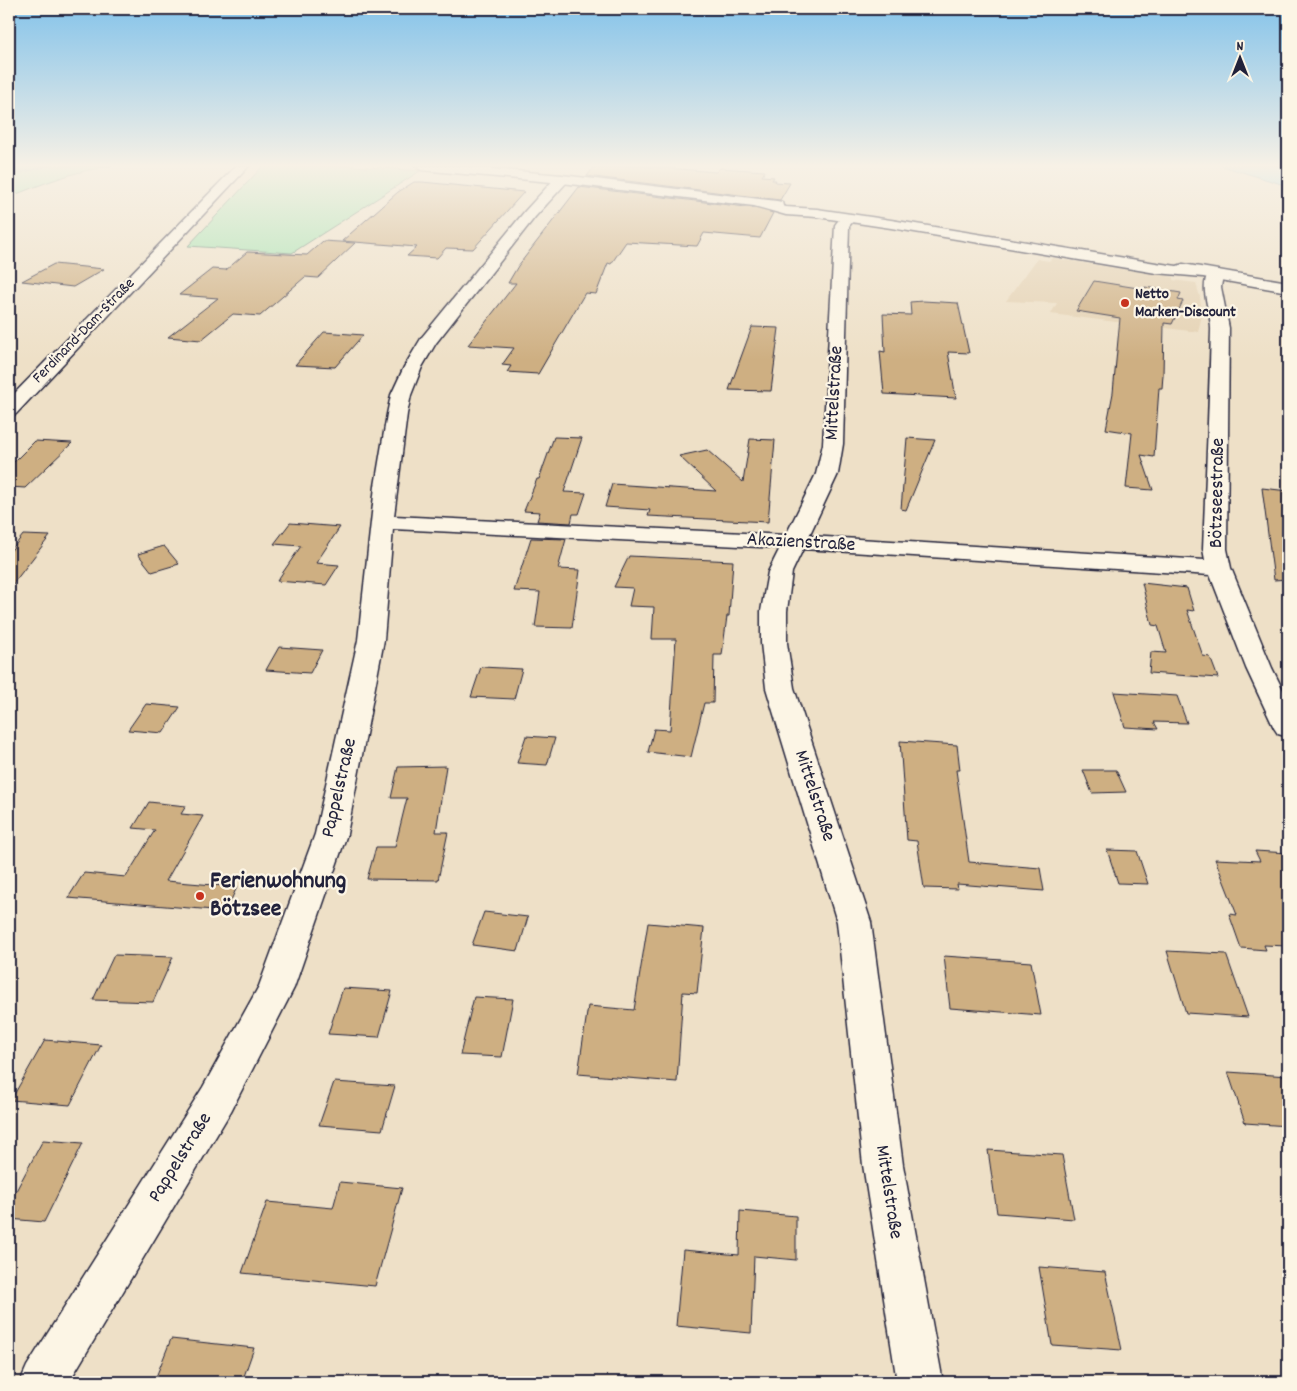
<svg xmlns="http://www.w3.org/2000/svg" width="1297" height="1391" font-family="Dekko,sans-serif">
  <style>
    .built { fill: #e4d1b2 }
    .green { fill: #9fe2ad; stroke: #608274 }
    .water { fill: #8edaed; stroke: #6390a6 }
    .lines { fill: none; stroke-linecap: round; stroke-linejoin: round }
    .stream { fill: #6390a6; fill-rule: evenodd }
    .building { fill: #ceaf82; stroke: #22223b }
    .minor-casing { stroke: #22223b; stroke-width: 3 }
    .secondary-casing { stroke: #22223b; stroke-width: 3 }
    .minor { fill: #fcf5e5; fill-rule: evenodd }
    .secondary { fill: #fcf5e5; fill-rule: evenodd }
    .poi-dot { fill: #c8321e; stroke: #fcf5e5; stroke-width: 2 }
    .labels { text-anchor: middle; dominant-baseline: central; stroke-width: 4.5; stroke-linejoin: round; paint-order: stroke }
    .far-poi-label { font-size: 16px; font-weight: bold; fill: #22223b; stroke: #fcf5e5; text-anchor: start }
    .far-street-label { font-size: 16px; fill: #22223b; stroke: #fcf5e5 }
    .street-label { font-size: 20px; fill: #22223b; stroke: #fcf5e5 }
    .near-poi-label { font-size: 24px; font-weight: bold; fill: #22223b; stroke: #fcf5e5; text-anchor: start }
  </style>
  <rect width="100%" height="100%" fill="#eee0c7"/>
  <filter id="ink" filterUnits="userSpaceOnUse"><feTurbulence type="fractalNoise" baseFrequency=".02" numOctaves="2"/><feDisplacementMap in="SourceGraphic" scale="10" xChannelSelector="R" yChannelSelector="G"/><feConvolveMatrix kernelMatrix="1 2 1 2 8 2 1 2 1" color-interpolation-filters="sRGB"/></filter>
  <g filter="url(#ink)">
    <path class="built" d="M 1052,258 L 1173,277 L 1173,280 L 1196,283 L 1200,297 L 1202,315 L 1198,332 L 1051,314 L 1057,303 L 1006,301 L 1037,259 L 1049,261 Z"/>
    <g class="green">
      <path d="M 9,166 L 112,166 C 76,170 42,184 9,197 Z"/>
      <path d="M 263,166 L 354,166 L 420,171 L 292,253 L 188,246 Z"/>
    </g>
    <path class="water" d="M 1222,166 L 1288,166 L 1288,186 Z"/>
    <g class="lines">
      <path class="stream" d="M 47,166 L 52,166 L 9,176 L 9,174 Z"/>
    </g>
    <g class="building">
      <path d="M 595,166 L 642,166 L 716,172 L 720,168 L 765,171 L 762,176 L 774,177 L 772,180 L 776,180 L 775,182 L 790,183 L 780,200 L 587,176 Z"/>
      <path d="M 414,182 L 422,182 L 524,192 L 473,249 L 446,248 L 437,258 L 407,256 L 417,247 L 342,241 L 398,192 Z"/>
      <path d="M 579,187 L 754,208 L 773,213 L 760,238 L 704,233 L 697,246 L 626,242 L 611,264 L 608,263 L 596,294 L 585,293 L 538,374 L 507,372 L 511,366 L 502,365 L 514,348 L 468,345 L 516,283 L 508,283 L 518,266 Z"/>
      <path d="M 323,241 L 355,243 L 318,278 L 305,277 L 260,316 L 233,314 L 201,340 L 168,337 L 218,298 L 179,295 L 212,269 L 226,270 L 247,252 L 307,255 Z"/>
      <path d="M 54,264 L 104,269 L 73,287 L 22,281 Z"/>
      <path d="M 1094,281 L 1144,289 L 1145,287 L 1181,293 L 1178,300 L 1183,301 L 1172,324 L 1164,323 L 1163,375 L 1162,388 L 1159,388 L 1154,457 L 1141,455 L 1153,490 L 1126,488 L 1132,433 L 1106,429 L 1113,393 L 1120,318 L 1076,311 Z"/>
      <path d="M 923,301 L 958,303 L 969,353 L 948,352 L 956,398 L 884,394 L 880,351 L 885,352 L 883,314 L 911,315 L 910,302 Z"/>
      <path d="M 752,327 L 779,328 L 771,391 L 729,390 Z"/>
      <path d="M 324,332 L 363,335 L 335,367 L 295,365 Z"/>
      <path d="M 554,437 L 582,438 L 564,492 L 586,493 L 579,514 L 573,514 L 571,523 L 537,521 L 540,512 L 524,511 L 537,479 L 539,479 Z"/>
      <path d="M 907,438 L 935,440 L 906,510 L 901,509 Z"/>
      <path d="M 750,439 L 775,440 L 768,522 L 648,516 L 650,510 L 605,507 L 612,484 L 716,491 L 679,456 L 707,450 L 743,482 Z"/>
      <path d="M 35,441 L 72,443 L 25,488 L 9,487 L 9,467 Z"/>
      <path d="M 1262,488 L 1288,491 L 1288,579 L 1274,580 Z"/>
      <path d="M 290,523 L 340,527 L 316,563 L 339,565 L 326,585 L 277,581 L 301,546 L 274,544 Z"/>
      <path d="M 23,535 L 50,536 L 9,589 L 9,553 Z"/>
      <path d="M 531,538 L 566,539 L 558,569 L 580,570 L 572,628 L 535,627 L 540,592 L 514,591 Z"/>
      <path d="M 164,546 L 179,564 L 152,572 L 138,554 Z"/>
      <path d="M 629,556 L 733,561 L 729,616 L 727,616 L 722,655 L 714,655 L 713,703 L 704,703 L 691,757 L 648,752 L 654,729 L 670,730 L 676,639 L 652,639 L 654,607 L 629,606 L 633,588 L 614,587 Z"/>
      <path d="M 1142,583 L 1187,588 L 1194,611 L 1187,610 L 1203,656 L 1210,657 L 1218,678 L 1149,673 L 1151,652 L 1166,653 L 1158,626 L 1152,625 Z"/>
      <path d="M 279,647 L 322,650 L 310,673 L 266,670 Z"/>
      <path d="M 481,667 L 522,669 L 514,699 L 471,697 Z"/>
      <path d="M 1114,692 L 1177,696 L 1187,723 L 1154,722 L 1158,729 L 1125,727 Z"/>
      <path d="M 146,704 L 180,707 L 163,733 L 128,730 Z"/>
      <path d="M 526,736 L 555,738 L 547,765 L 517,763 Z"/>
      <path d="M 900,741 L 957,745 L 960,770 L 956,770 L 969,862 L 1040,868 L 1044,891 L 957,884 L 958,889 L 924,888 L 917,841 L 907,840 Z"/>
      <path d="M 446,766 L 436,832 L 448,832 L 438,880 L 367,879 L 376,847 L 395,847 L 407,798 L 391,798 L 398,767 Z"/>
      <path d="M 1083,770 L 1116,770 L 1126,792 L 1092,793 Z"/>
      <path d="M 149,802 L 186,806 L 181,814 L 203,816 L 166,881 L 237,887 L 226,911 L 68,898 L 84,873 L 126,877 L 155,830 L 133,828 Z"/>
      <path d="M 1107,850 L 1137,851 L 1148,884 L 1118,883 Z"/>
      <path d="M 1255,851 L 1288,853 L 1288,946 L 1264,945 L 1266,950 L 1241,948 L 1229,914 L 1237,915 L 1215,859 L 1260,861 Z"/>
      <path d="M 484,912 L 528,917 L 518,951 L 472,945 Z"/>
      <path d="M 648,923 L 704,928 L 697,993 L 683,992 L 677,1082 L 578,1074 L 588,1006 L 634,1010 Z"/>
      <path d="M 1167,951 L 1226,954 L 1248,1017 L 1186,1013 Z"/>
      <path d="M 114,955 L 173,957 L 153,1002 L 93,1000 Z"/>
      <path d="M 944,956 L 1031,962 L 1041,1015 L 950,1008 Z"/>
      <path d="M 343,988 L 392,991 L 379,1037 L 328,1034 Z"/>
      <path d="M 474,997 L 513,999 L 502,1057 L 460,1055 Z"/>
      <path d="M 45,1040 L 101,1045 L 70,1105 L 11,1100 Z"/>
      <path d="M 1228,1072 L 1288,1076 L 1288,1126 L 1245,1123 Z"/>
      <path d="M 334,1082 L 395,1086 L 382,1130 L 319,1125 Z"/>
      <path d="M 43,1140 L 83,1143 L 44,1222 L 9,1219 L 9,1204 Z"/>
      <path d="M 988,1150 L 1062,1155 L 1074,1219 L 997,1213 Z"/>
      <path d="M 340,1182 L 402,1188 L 375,1286 L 242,1273 L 267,1202 L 333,1208 Z"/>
      <path d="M 740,1211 L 796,1216 L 796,1260 L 754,1256 L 751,1333 L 676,1326 L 683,1250 L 739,1255 Z"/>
      <path d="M 1039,1267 L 1105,1272 L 1122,1350 L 1052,1345 Z"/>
      <path d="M 171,1339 L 254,1348 L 242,1382 L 154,1382 Z"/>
    </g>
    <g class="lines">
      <g class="minor-casing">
        <g id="minor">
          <path d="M 236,166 L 249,166 L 16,414 L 9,416 L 9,399 Z"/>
          <path d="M 562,175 L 569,179 L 567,182 L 535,217 L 436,343 L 422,367 L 411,395 L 407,414 L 394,516 L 786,535 L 816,474 L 823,444 L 835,225 C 840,218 845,213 854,215 L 856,218 L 849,226 L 843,444 L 838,474 L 809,536 L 1205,560 L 1203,549 C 1206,476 1209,404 1211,331 C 1212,313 1198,288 1209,272 L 1221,272 L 1223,275 L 1221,287 L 1229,328 L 1227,549 L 1231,568 L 1272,668 L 1288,700 L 1288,737 L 1278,734 L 1274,728 L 1246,668 L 1210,575 L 803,549 L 792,572 L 787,611 L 787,643 L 794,688 L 871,922 L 903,1165 L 943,1382 L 897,1382 L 863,1165 L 837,922 L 766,688 L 761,643 L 761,611 L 768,572 L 780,548 L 393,529 L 384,640 L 347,834 L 294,988 L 231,1111 L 69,1382 L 20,1382 L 27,1366 L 203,1087 L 259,986 L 315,834 L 358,640 L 375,486 L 387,414 L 391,395 L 404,367 L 422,337 L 525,211 L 557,176 Z"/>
        </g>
      </g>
      <g class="secondary-casing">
        <path id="secondary" d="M 415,166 L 458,166 L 562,175 L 777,201 L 782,202 L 783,206 L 786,207 L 817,209 L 891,220 L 1156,263 L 1177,266 L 1183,264 L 1288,282 L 1288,292 L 1203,277 L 1156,273 L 891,228 L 817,217 L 786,215 L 754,206 L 562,183 L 421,170 Z"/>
      </g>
      <use href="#minor" class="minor"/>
      <use href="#secondary" class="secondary"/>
    </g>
  </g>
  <linearGradient id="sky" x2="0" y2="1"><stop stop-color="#84c3ea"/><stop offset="0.46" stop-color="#f7f1e6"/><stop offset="1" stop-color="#f7f1e6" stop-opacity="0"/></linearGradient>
  <rect width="1297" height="360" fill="url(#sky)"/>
  <g class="poi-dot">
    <circle cx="1125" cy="303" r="5"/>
    <circle cx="200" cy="896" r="5"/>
  </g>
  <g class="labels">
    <g class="far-poi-label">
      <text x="1135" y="294">Netto<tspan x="1135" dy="18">Marken-Discount</tspan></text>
    </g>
    <g class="far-street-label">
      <text transform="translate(84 331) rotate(-46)">Ferdinand-Dam-Straße</text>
    </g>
    <g class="street-label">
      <text transform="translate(835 393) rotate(-87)">Mittelstraße</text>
      <text transform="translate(1218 493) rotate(-89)">Bötzseestraße</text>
      <text transform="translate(801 543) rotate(3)">Akazienstraße</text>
      <text transform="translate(340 788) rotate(-77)">Pappelstraße</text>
      <text transform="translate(814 796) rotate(72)">Mittelstraße</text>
      <text transform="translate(181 1158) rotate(-58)">Pappelstraße</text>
      <text transform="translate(888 1192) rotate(81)">Mittelstraße</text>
    </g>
    <g class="near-poi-label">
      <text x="210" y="882">Ferienwohnung<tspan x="210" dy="28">Bötzsee</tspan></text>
    </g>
  </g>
  <rect width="1297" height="1391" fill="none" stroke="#fcf5e5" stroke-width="30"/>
  <rect x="15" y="15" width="1267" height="1361" fill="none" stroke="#22223b" stroke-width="2" filter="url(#ink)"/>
  <g transform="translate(1240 58)" stroke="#fcf5e5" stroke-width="4" paint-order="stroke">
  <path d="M0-4L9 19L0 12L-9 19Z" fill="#22223b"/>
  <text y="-8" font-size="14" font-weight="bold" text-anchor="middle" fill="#22223b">N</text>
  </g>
</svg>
